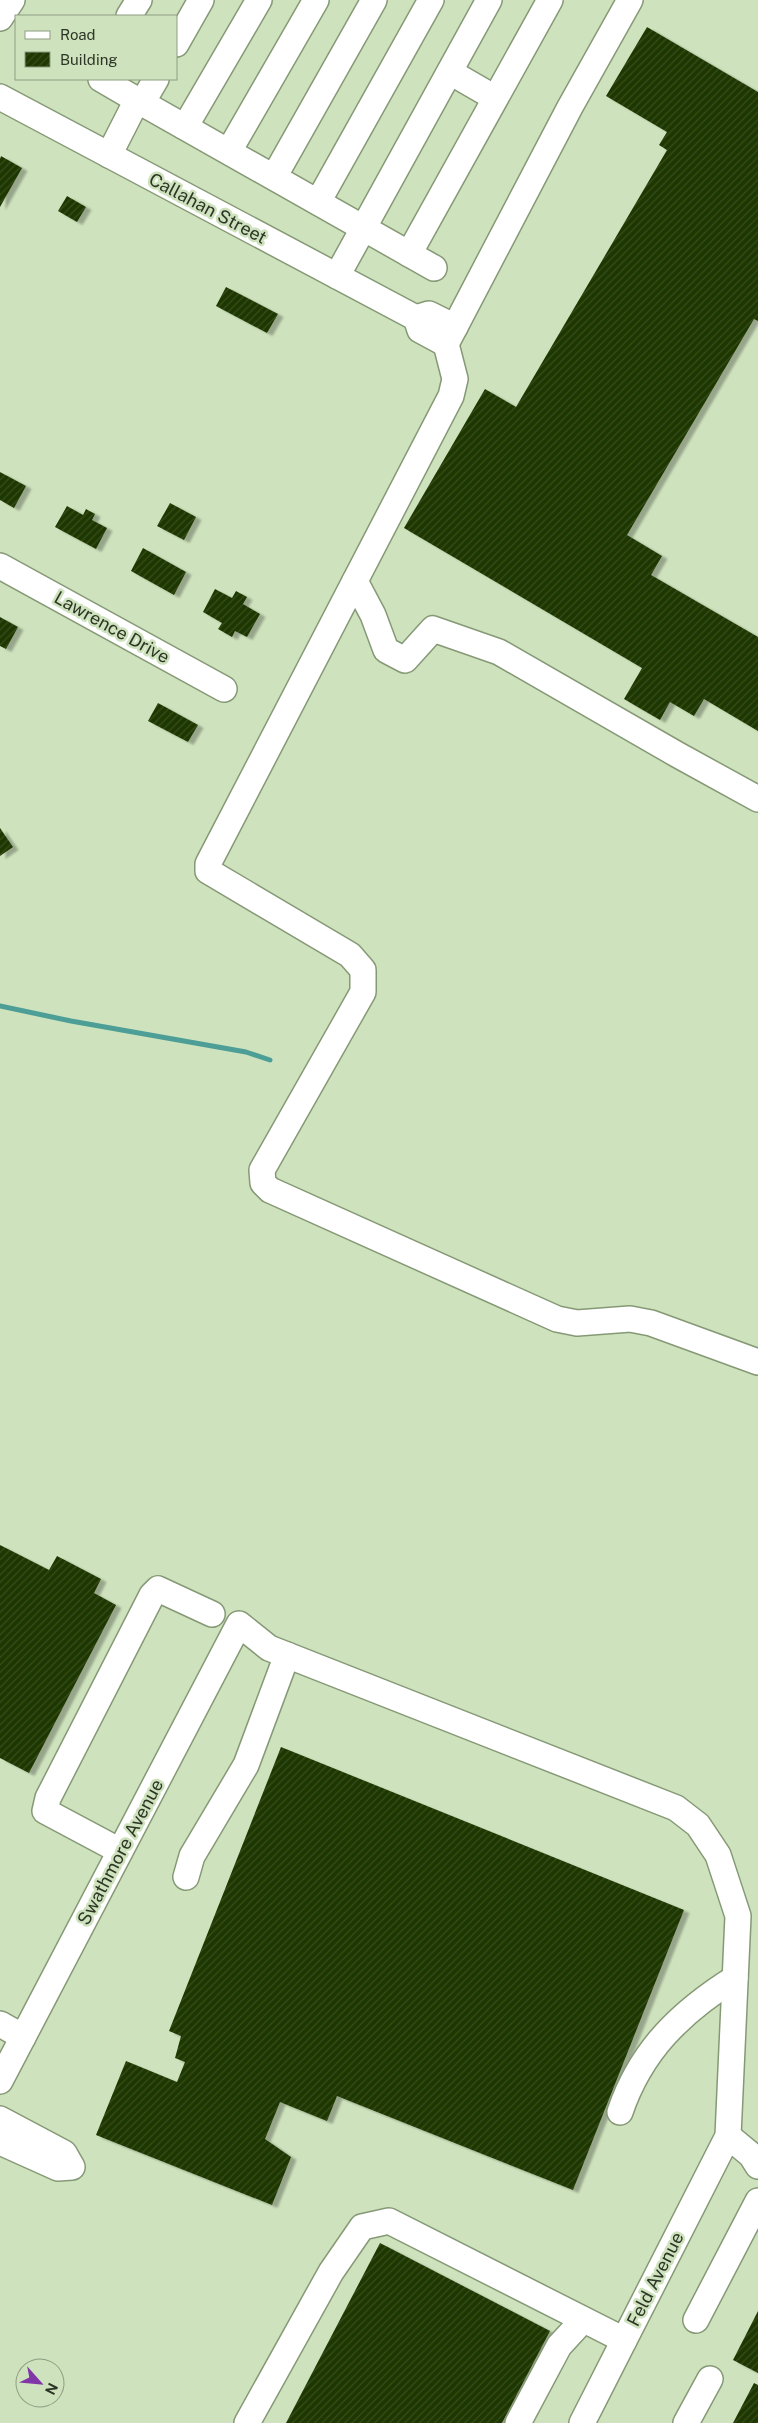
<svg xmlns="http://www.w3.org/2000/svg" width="758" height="2423" font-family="'Public Sans',sans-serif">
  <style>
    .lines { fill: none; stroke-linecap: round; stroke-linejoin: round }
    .stream { stroke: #4c9e96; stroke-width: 5 }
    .building { fill: url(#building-hatch); filter: url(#shadow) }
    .minor-casing { stroke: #869976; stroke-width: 28 }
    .minor { stroke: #fff; stroke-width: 25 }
    .labels { text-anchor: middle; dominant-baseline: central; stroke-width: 5; stroke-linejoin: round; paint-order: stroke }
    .street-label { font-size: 18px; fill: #2d3526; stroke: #cee3bd }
  </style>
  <defs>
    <pattern id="building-hatch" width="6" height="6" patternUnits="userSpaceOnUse" patternTransform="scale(1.25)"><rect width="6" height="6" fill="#1f3701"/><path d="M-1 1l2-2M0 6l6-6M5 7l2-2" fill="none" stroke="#374c1d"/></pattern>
    <filter id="shadow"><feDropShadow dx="5.5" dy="3" stdDeviation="1" flood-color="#0004"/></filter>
  </defs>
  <rect width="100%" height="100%" fill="#cee3bd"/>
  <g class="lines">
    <path class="stream" d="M 0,1006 L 71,1021 L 246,1052 L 270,1060"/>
  </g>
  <g class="building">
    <path d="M 647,27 L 758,92 L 758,321 L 754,319 L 627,535 L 662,556 L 651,575 L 758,637 L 758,731 L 704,699 L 694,716 L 670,702 L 660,720 L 624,699 L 642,668 L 404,528 L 485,389 L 516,407 L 667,150 L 659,145 L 667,132 L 606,96 Z"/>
    <path d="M 1,156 L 22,168 L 0,207 L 0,159 Z"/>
    <path d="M 67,196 L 86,207 L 77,222 L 58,211 Z"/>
    <path d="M 226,287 L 278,314 L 267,333 L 216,306 Z"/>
    <path d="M 0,472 L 26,486 L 14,508 L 0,500 Z"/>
    <path d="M 170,503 L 196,517 L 184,540 L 157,526 Z"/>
    <path d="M 67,506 L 83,515 L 86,509 L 95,514 L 92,520 L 107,528 L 96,549 L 55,527 Z"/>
    <path d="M 143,548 L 186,572 L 174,595 L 131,571 Z"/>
    <path d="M 215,589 L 232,598 L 236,591 L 247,597 L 243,604 L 260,614 L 247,637 L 235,631 L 232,637 L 218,629 L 222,623 L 203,612 Z"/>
    <path d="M 0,617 L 18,627 L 6,649 L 0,646 Z"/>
    <path d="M 158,703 L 198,725 L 188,742 L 148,721 Z"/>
    <path d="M 0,828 L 13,847 L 0,856 Z"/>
    <path d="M 0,1545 L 49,1570 L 57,1556 L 101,1579 L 94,1593 L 116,1605 L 29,1773 L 0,1758 Z"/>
    <path d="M 281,1747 L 684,1910 L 573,2190 L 337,2096 L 327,2121 L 280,2102 L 265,2139 L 291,2157 L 272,2205 L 96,2135 L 126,2061 L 177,2082 L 185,2062 L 175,2058 L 181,2036 L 169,2031 Z"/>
    <path d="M 380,2243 L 550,2331 L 502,2423 L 286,2423 Z"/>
    <path d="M 758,2311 L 758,2373 L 733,2360 Z"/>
    <path d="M 754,2383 L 758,2385 L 758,2423 L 733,2423 Z"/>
  </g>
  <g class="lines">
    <g class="minor-casing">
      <g id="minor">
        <path d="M 630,0 L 570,107 L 446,344 L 455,379 L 451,396 L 208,864 L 208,871 L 350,955 L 363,970 L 363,992 L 262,1170 L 263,1183 L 270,1190 L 557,1319 L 577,1323 L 630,1319 L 651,1323 L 758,1362"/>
        <path d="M 129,16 L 139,0"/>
        <path d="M 0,18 L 12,0"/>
        <path d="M 176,44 L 201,0"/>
        <path d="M 450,72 L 495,98"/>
        <path d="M 101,79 L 137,100"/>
        <path d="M 0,97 L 416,318"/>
        <path d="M 142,103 L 156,79"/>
        <path d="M 185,127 L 259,0"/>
        <path d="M 229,151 L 316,0"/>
        <path d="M 109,155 L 137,100 L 434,268"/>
        <path d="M 274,177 L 374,0"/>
        <path d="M 318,202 L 431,0"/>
        <path d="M 409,254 L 550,0"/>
        <path d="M 337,276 L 489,0"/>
        <path d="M 416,318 L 429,314 L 455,327"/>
        <path d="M 416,318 L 420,330 L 446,344"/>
        <path d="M 0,566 L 224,689"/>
        <path d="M 355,581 L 373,615 L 386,650 L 405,660 L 433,629 L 499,652 L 678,755 L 758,799"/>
        <path d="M 120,1851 L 45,1811 L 48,1798 L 152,1595 L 158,1589 L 212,1614"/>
        <path d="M 186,1877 L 192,1856 L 246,1765 L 287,1655"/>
        <path d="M 0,2024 L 23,2037"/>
        <path d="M 0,2081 L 239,1624 L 269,1648 L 676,1808 L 698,1825 L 718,1855 L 738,1916 L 728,2136 L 582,2423"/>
        <path d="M 620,2112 C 641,2050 681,2012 735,1978"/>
        <path d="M 0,2119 L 64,2153 L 72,2167 L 58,2168 L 0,2142"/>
        <path d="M 728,2136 L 751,2155 L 758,2166"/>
        <path d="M 696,2320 L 758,2201"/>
        <path d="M 247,2423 L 331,2272 L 362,2227 L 389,2221 L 624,2340"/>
        <path d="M 518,2423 L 559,2346 L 583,2320"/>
        <path d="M 686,2423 L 710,2379"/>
      </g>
    </g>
    <use href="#minor" class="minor"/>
  </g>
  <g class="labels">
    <g class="street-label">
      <text transform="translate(208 208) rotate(28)">Callahan Street</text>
      <text transform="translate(112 627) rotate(29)">Lawrence Drive</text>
      <text transform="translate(120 1852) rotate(-62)">Swathmore Avenue</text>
      <text transform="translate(655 2279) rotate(-63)">Feld Avenue</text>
    </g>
  </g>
  <rect x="15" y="15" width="162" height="65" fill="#cee3bd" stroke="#8e9d81"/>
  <rect x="25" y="31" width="25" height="8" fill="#ffffff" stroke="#8e9d81"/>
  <text x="60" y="40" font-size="15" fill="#2d3526">Road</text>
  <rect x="25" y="52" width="25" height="15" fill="url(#building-hatch)" stroke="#8e9d81"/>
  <text x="60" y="65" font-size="15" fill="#2d3526">Building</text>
  <g transform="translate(40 2383) rotate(117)"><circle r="24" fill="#cee3bd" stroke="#8e9d81"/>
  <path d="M0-4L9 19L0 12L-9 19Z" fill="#8036a8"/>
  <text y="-8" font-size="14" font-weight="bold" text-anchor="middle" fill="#2d3526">N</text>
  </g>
</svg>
